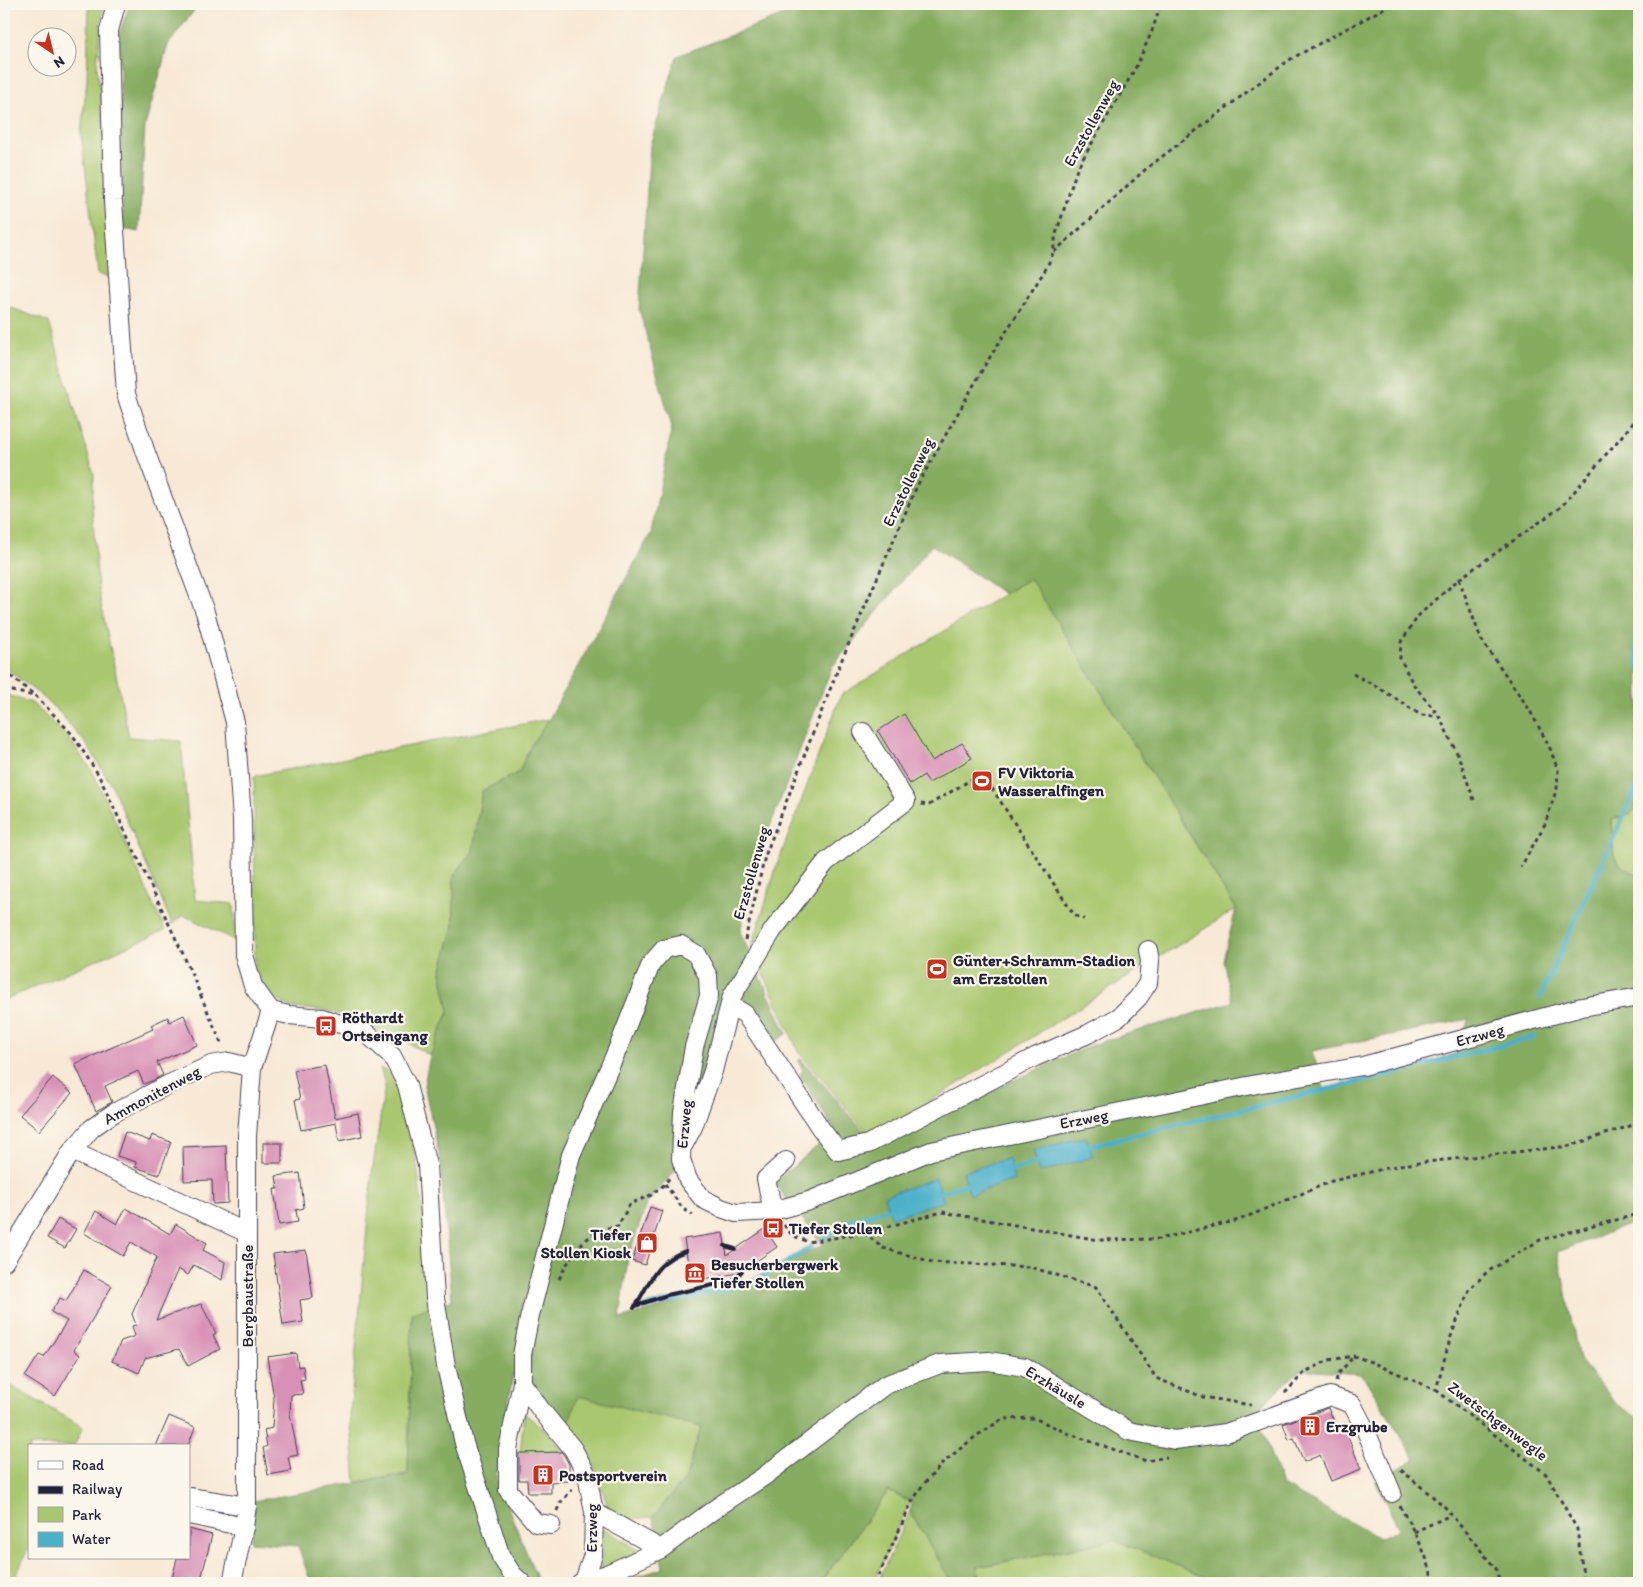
<svg xmlns="http://www.w3.org/2000/svg" width="1643" height="1587" font-family="Itim,sans-serif">
  <style>
    .green { fill: #a9c76e; stroke: #667454 }
    .forest { fill: #86ac61; stroke: #54674e; fill-rule: evenodd }
    .water { fill: #4bb1c9; stroke: #366a82 }
    .lines { fill: none; stroke-linecap: round; stroke-linejoin: round }
    .stream { stroke: #4bb1c9; stroke-width: 5 }
    .building { fill: #d890b6 }
    .minor-casing { stroke: #424052; stroke-width: 20 }
    .path { stroke: #424052; stroke-width: 3; stroke-dasharray: 4 4; stroke-linecap: butt }
    .minor { stroke: #fff; stroke-width: 18 }
    .rail { stroke: #22223b; stroke-width: 4 }
    .labels { text-anchor: middle; dominant-baseline: central; stroke-width: 4.5; stroke-linejoin: round; paint-order: stroke }
    .street-label { font-size: 16px; fill: #22223b; stroke: #fbf7ec }
    .poi-label { font-size: 16px; font-weight: bold; fill: #22223b; stroke: #fbf7ec; text-anchor: start }
  </style>
  <rect width="100%" height="100%" fill="#fbf7ec"/>
  <filter id="ink" filterUnits="userSpaceOnUse"><feTurbulence type="fractalNoise" baseFrequency=".02" numOctaves="2"/><feDisplacementMap in="SourceGraphic" scale="10" xChannelSelector="R" yChannelSelector="G"/><feConvolveMatrix kernelMatrix="1 2 1 2 8 2 1 2 1" color-interpolation-filters="sRGB"/></filter>
  <filter id="wash" filterUnits="userSpaceOnUse"><feTurbulence type="fractalNoise" baseFrequency=".0096" numOctaves="4" result="noise"/><feDisplacementMap in="SourceGraphic" scale="20" xChannelSelector="R" yChannelSelector="G"/><feGaussianBlur stdDeviation="1.12" result="paint"/><feColorMatrix in="noise" values="0 0 0 0 0 0 0 0 0 0 0 0 0 0 0 0 0 1.4 0 .05"/><feComposite in="paint" operator="in"/></filter>
  <g filter="url(#wash)">
    <rect width="100%" height="100%" fill="#f8e9d6"/>
    <g class="green">
      <path d="M 89,4 L 104,4 L 100,32 L 97,67 L 104,128 L 110,278 L 98,274 L 81,133 L 87,80 Z"/>
      <path d="M 4,305 L 49,322 L 94,475 L 92,508 L 98,589 L 129,737 L 181,741 L 195,900 L 234,904 L 236,941 L 183,915 L 172,924 L 112,786 L 87,745 L 61,714 L 44,698 L 4,667 Z"/>
      <path d="M 1030,578 L 1236,909 L 872,1138 L 798,1051 L 752,947 L 776,868 L 841,695 Z"/>
      <path d="M 4,694 L 32,703 L 67,736 L 93,772 L 165,930 L 4,1000 Z"/>
      <path d="M 549,719 L 531,745 L 519,772 L 482,791 L 473,851 L 454,875 L 454,927 L 441,972 L 449,1011 L 430,1056 L 400,1038 L 393,1044 L 362,1020 L 328,1011 L 294,1008 L 282,1003 L 269,995 L 260,982 L 255,967 L 254,776 Z"/>
      <path d="M 1639,798 L 1639,875 L 1622,867 L 1614,857 L 1611,820 L 1633,812 Z"/>
      <path d="M 380,1068 L 393,1075 C 423,1148 423,1229 429,1308 L 412,1314 L 408,1474 L 356,1482 L 350,1415 L 372,1173 L 385,1085 Z"/>
      <path d="M 4,1382 L 83,1427 L 74,1446 L 29,1446 L 29,1547 L 12,1583 L 4,1583 Z"/>
      <path d="M 578,1395 L 701,1427 L 686,1478 L 653,1517 L 612,1520 L 594,1465 L 576,1442 L 565,1432 Z"/>
      <path d="M 524,1413 L 550,1434 L 564,1452 L 520,1453 Z"/>
      <path d="M 888,1491 L 910,1502 L 873,1583 L 820,1583 Z"/>
      <path d="M 910,1511 L 952,1583 L 877,1583 Z"/>
      <path d="M 603,1528 L 642,1552 L 601,1569 Z"/>
      <path d="M 1115,1540 L 1219,1583 L 982,1583 L 977,1567 Z"/>
    </g>
    <g class="forest">
      <path d="M 130,4 L 199,4 L 168,45 L 145,126 L 139,232 L 123,229 L 119,34 Z"/>
      <path d="M 812,4 L 1639,4 L 1639,798 L 1633,812 L 1611,820 L 1614,857 L 1622,867 L 1639,875 L 1639,1221 L 1558,1252 L 1579,1359 L 1618,1405 L 1639,1418 L 1639,1583 L 1219,1583 L 1115,1540 L 977,1567 L 982,1583 L 952,1583 L 910,1511 L 912,1502 L 888,1491 L 820,1583 L 619,1583 L 663,1568 L 653,1517 L 686,1478 L 701,1427 L 578,1396 L 565,1432 L 513,1374 L 496,1478 L 539,1583 L 311,1583 L 298,1546 L 251,1542 L 253,1501 L 408,1474 L 412,1313 L 452,1300 L 440,1159 L 424,1085 L 430,1056 L 449,1011 L 441,972 L 454,927 L 454,875 L 473,851 L 482,791 L 519,772 L 531,745 L 549,719 L 651,533 L 672,427 L 639,309 L 650,145 L 677,56 ZM 932,545 L 1004,594 L 1030,578 L 1236,909 L 1223,960 L 1232,1002 L 1091,1045 L 875,1144 L 801,1059 L 798,1061 L 803,1070 L 800,1075 L 835,1131 L 774,1183 L 823,1245 L 744,1283 L 620,1319 L 628,1258 L 647,1203 L 677,1169 L 740,1006 L 772,1043 L 787,1034 L 740,932 L 757,860 L 832,667 ZM 1469,1019 L 1455,1054 L 1325,1091 L 1312,1051 ZM 1300,1370 L 1362,1374 L 1415,1459 L 1375,1481 L 1399,1529 L 1379,1538 L 1282,1485 L 1255,1412 Z"/>
    </g>
    <g class="water">
      <path d="M 1086,1137 L 1093,1157 L 1039,1173 L 1033,1150 Z"/>
      <path d="M 1009,1158 L 1014,1180 L 970,1195 L 963,1172 Z"/>
      <path d="M 936,1178 L 944,1201 L 891,1218 L 884,1196 Z"/>
    </g>
    <g class="lines">
      <g class="stream">
        <path d="M 1639,632 L 1635,635 L 1639,669"/>
        <path d="M 1540,997 L 1639,782"/>
        <path d="M 1085,1147 L 1354,1083 L 1534,1037"/>
        <path d="M 1006,1172 L 1041,1161"/>
        <path d="M 935,1194 L 972,1183"/>
        <path d="M 825,1237 L 844,1223 L 893,1207"/>
        <path d="M 644,1307 L 754,1283 L 811,1247"/>
      </g>
    </g>
    <g id="blocks">
      <g class="building">
        <path d="M 904,714 L 932,761 L 962,743 L 972,758 L 929,783 L 924,775 L 910,784 L 878,731 Z"/>
        <path d="M 184,1015 L 197,1045 L 157,1062 L 163,1075 L 154,1080 L 144,1084 L 138,1071 L 105,1086 L 112,1102 L 96,1111 L 75,1064 L 153,1029 L 151,1025 L 168,1017 L 169,1022 Z"/>
        <path d="M 325,1065 L 335,1118 L 358,1113 L 362,1136 L 339,1141 L 336,1123 L 301,1130 L 295,1100 L 300,1099 L 294,1070 Z"/>
        <path d="M 53,1077 L 72,1093 L 39,1131 L 20,1115 Z"/>
        <path d="M 125,1132 L 150,1141 L 152,1135 L 171,1142 L 159,1175 L 135,1167 L 136,1162 L 117,1156 Z"/>
        <rect x="263" y="1143" width="19" height="20"/>
        <path d="M 226,1145 L 228,1203 L 213,1204 L 212,1180 L 184,1181 L 183,1147 Z"/>
        <path d="M 300,1173 L 304,1208 L 296,1210 L 298,1222 L 279,1225 L 274,1189 L 278,1189 L 276,1176 Z"/>
        <path d="M 650,1207 L 662,1211 L 645,1265 L 632,1261 Z"/>
        <path d="M 126,1208 L 170,1234 L 176,1224 L 207,1243 L 203,1250 L 225,1262 L 222,1280 L 194,1265 L 188,1275 L 178,1269 L 156,1320 L 201,1304 L 216,1333 L 213,1335 L 220,1349 L 188,1366 L 179,1349 L 145,1358 L 139,1373 L 112,1361 L 121,1341 L 135,1336 L 132,1326 L 136,1325 L 132,1314 L 157,1257 L 131,1242 L 123,1256 L 84,1233 L 96,1211 L 117,1224 Z"/>
        <path d="M 58,1219 L 76,1229 L 65,1248 L 47,1238 Z"/>
        <path d="M 765,1229 L 777,1247 L 739,1273 L 691,1281 L 684,1239 L 723,1233 L 727,1255 Z"/>
        <path d="M 306,1250 L 313,1298 L 300,1300 L 303,1322 L 283,1325 L 273,1254 Z"/>
        <path d="M 84,1270 L 112,1286 L 74,1350 L 80,1355 L 55,1396 L 25,1377 L 39,1355 L 44,1357 L 67,1321 L 51,1312 L 60,1298 L 66,1301 Z"/>
        <path d="M 296,1353 L 298,1367 L 303,1366 L 305,1379 L 300,1380 L 303,1394 L 291,1395 L 290,1414 L 298,1455 L 288,1457 L 291,1471 L 268,1475 L 263,1448 L 267,1446 L 264,1430 L 272,1428 L 274,1398 L 267,1357 Z"/>
        <path d="M 1328,1408 L 1338,1430 L 1344,1427 L 1361,1469 L 1331,1481 L 1320,1455 L 1304,1462 L 1294,1438 L 1289,1440 L 1283,1424 Z"/>
        <path d="M 169,1416 L 195,1427 L 188,1446 L 156,1446 Z"/>
        <path d="M 562,1452 L 569,1464 L 569,1481 L 551,1482 L 551,1493 L 528,1493 L 527,1480 L 519,1480 L 519,1453 Z"/>
        <path d="M 189,1529 L 212,1535 L 200,1583 L 171,1583 L 177,1558 L 189,1558 Z"/>
      </g>
    </g>
  </g>
  <g filter="url(#ink)">
    <use href="#blocks" fill-opacity="0" stroke="#424052" stroke-width="1"/>
    <g class="lines">
      <g class="minor-casing">
        <g id="minor">
          <path d="M 116,4 L 109,31 L 113,201 L 126,394 L 146,453 L 205,612 L 235,722 L 242,819 L 244,955 L 253,986 L 271,1011"/>
          <path d="M 730,1005 L 745,1014 L 821,1129 L 838,1151 L 868,1144 L 1035,1057 L 1088,1034 L 1119,1017 L 1138,998 L 1148,983 L 1150,961 L 1148,950"/>
          <path d="M 271,1011 L 289,1015 L 322,1018 L 365,1032 L 392,1056 L 407,1085 L 427,1165 L 435,1298 L 446,1366 L 464,1443 L 501,1557 L 513,1575 L 522,1583"/>
          <path d="M 684,1144 L 693,1127 L 713,1071 L 732,996 L 773,930 L 826,862 L 906,801 L 863,732"/>
          <path d="M 72,1151 L 247,1233"/>
          <path d="M 773,1211 L 766,1179 L 786,1161"/>
          <path d="M 4,1262 L 72,1151 L 92,1128 L 112,1114 L 167,1085 L 211,1065 L 229,1062 L 252,1068"/>
          <path d="M 522,1383 L 508,1449 L 508,1490 L 536,1523 L 551,1525"/>
          <path d="M 189,1497 L 247,1506"/>
          <path d="M 594,1512 L 661,1549 L 716,1508 L 763,1477 L 885,1385 L 940,1364 L 989,1361 L 1025,1367 L 1129,1431 L 1175,1440 L 1226,1433 L 1330,1396 L 1352,1404 L 1366,1431 L 1392,1493"/>
          <path d="M 189,1515 L 244,1527"/>
          <path d="M 584,1581 L 607,1574 L 661,1549"/>
          <path d="M 232,1583 L 244,1527 L 247,1506 L 247,1136 L 252,1068 L 271,1011"/>
          <path d="M 580,1583 L 584,1581 L 593,1555 L 594,1512 L 587,1475 L 573,1449 L 541,1410 L 522,1383 L 522,1355 L 529,1319 L 571,1155 L 618,1048 L 651,964 L 664,949 L 681,945 L 696,954 L 708,976 L 709,996 L 694,1047 L 683,1112 L 681,1159 L 688,1180 L 703,1199 L 721,1208 L 736,1213 L 773,1211 L 809,1201 L 931,1151 L 1257,1084 L 1363,1066 L 1582,1007 L 1639,997"/>
        </g>
      </g>
      <g class="path">
        <path d="M 1054,252 L 1147,168 L 1289,60 L 1392,4"/>
        <path d="M 1459,579 L 1481,639 L 1529,709 L 1549,746 L 1558,770 L 1557,788 L 1545,824 L 1521,867"/>
        <path d="M 4,671 L 37,697 L 72,734 L 98,774 L 183,954 L 222,1045"/>
        <path d="M 1353,674 L 1376,686 L 1421,715 L 1438,716"/>
        <path d="M 4,689 L 34,696"/>
        <path d="M 1474,800 L 1458,755 L 1439,716 L 1413,684 L 1400,658 L 1401,642 L 1419,615 L 1459,579 L 1561,507 L 1639,416"/>
        <path d="M 921,804 L 929,805 L 982,773 L 1074,915 L 1084,919"/>
        <path d="M 745,940 L 765,856 L 840,664 L 917,486 L 985,365 L 1047,267 L 1053,253 L 1056,234 L 1077,169 L 1136,67 L 1152,31 L 1161,4"/>
        <path d="M 665,1184 L 683,1209 L 693,1215"/>
        <path d="M 784,1225 L 792,1235 L 808,1242 L 864,1233 L 942,1212 L 1099,1240 L 1159,1239 L 1239,1220 L 1332,1181 L 1400,1165 L 1569,1146 L 1639,1123"/>
        <path d="M 864,1233 L 883,1248 L 932,1262 L 1030,1267 L 1096,1287 L 1156,1378 L 1203,1397 L 1251,1405"/>
        <path d="M 559,1279 C 572,1253 587,1229 618,1226 L 630,1204 L 651,1195 L 665,1184 L 670,1177"/>
        <path d="M 1336,1381 L 1338,1374 L 1354,1356"/>
        <path d="M 1436,1390 L 1546,1474 L 1577,1529 L 1584,1583"/>
        <path d="M 1285,1393 L 1305,1372 L 1329,1360 L 1354,1356 L 1371,1362 L 1436,1390 L 1450,1339 L 1469,1290 L 1487,1272 L 1540,1240 L 1639,1214"/>
        <path d="M 1401,1470 L 1444,1506 L 1497,1570 L 1499,1583"/>
        <path d="M 1400,1506 C 1413,1530 1429,1556 1433,1583"/>
        <path d="M 557,1511 L 560,1503 L 572,1490"/>
        <path d="M 1414,1532 L 1451,1515"/>
        <path d="M 875,1583 L 912,1502 L 922,1486 L 944,1462 L 976,1436 L 1003,1419 L 1034,1418 L 1067,1433 L 1146,1461 L 1167,1457"/>
      </g>
      <use href="#minor" class="minor"/>
      <g class="rail">
        <path d="M 725,1246 L 735,1249"/>
        <path d="M 635,1306 L 667,1295 L 732,1281 L 742,1271"/>
        <path d="M 634,1308 C 650,1284 654,1261 686,1251"/>
      </g>
    </g>
  </g>
  <defs>
    <g id="stadium-square" transform="scale(1.125)"><rect x="-9" y="-9" width="18" height="18" rx="4" fill="#c8321e" stroke="#fbf7ec"/><path d="M0-5a6.5 5 0 1 0 0 10a6.5 5 0 1 0 0-10ZM-3.5-1.8h7v3.6h-7Z" fill="#fff"/></g>
    <g id="bus-square" transform="scale(1.125)"><rect x="-9" y="-9" width="18" height="18" rx="4" fill="#c8321e" stroke="#fbf7ec"/><path d="M-5-6H5V4H4V6H2V4H-2V6H-4V4H-5ZM-3.5-4V0h7V-4ZM-3.5 1.2v1.5H-2V1.2ZM2 1.2v1.5H3.5V1.2Z" fill="#fff"/></g>
    <g id="shop-square" transform="scale(1.125)"><rect x="-9" y="-9" width="18" height="18" rx="4" fill="#c8321e" stroke="#fbf7ec"/><path d="M-5-2.5h2.3a2.7 3.5 0 0 1 5.4 0H5L5.5 6h-11ZM-1.5-2.5h3a1.5 2.3 0 0 0-3 0Z" fill="#fff"/></g>
    <g id="museum-square" transform="scale(1.125)"><rect x="-9" y="-9" width="18" height="18" rx="4" fill="#c8321e" stroke="#fbf7ec"/><path d="M0-6L6-3V-2H-6V-3ZM-5-1h2V3h-2ZM-1-1h2V3h-2ZM3-1h2V3H3ZM-6 4H6V6H-6Z" fill="#fff"/></g>
    <g id="building-square" transform="scale(1.125)"><rect x="-9" y="-9" width="18" height="18" rx="4" fill="#c8321e" stroke="#fbf7ec"/><path d="M-4-6H4V6H1V3H-1V6H-4ZM-2.5-4.3h1.7v1.8h-1.7ZM.8-4.3h1.7v1.8H.8ZM-2.5-1h1.7V.8h-1.7ZM.8-1h1.7V.8H.8Z" fill="#fff"/></g>
  </defs>
  <g fill-rule="evenodd">
    <use href="#stadium-square" x="982" y="781"/>
    <use href="#stadium-square" x="937" y="969"/>
    <use href="#bus-square" x="326" y="1026"/>
    <use href="#bus-square" x="773" y="1228"/>
    <use href="#shop-square" x="647" y="1243"/>
    <use href="#museum-square" x="695" y="1273"/>
    <use href="#building-square" x="1310" y="1426"/>
    <use href="#building-square" x="543" y="1475"/>
  </g>
  <g class="labels">
    <g class="street-label">
      <text transform="translate(1091 123) rotate(-61)">Erzstollenweg</text>
      <text transform="translate(908 482) rotate(-64)">Erzstollenweg</text>
      <text transform="translate(751 873) rotate(-74)">Erzstollenweg</text>
      <text transform="translate(1480 1035) rotate(-15)">Erzweg</text>
      <text transform="translate(152 1095) rotate(-28)">Ammonitenweg</text>
      <text transform="translate(1084 1119) rotate(-11)">Erzweg</text>
      <text transform="translate(684 1124) rotate(-85)">Erzweg</text>
      <text transform="translate(247 1296) rotate(-90)">Bergbaustraße</text>
      <text transform="translate(1056 1387) rotate(31)">Erzhäusle</text>
      <text transform="translate(1498 1421) rotate(37)">Zwetschgenwegle</text>
      <text transform="translate(591 1528) rotate(-90)">Erzweg</text>
    </g>
    <g class="poi-label">
      <text x="998" y="772">FV Viktoria<tspan x="998" dy="18">Wasseralfingen</tspan></text>
      <text x="953" y="960">Günter+Schramm-Stadion<tspan x="953" dy="18">am Erzstollen</tspan></text>
      <text x="342" y="1017">Röthardt<tspan x="342" dy="18">Ortseingang</tspan></text>
      <text x="789" y="1228">Tiefer Stollen</text>
      <text x="631" y="1234" text-anchor="end">Tiefer<tspan x="631" dy="18">Stollen Kiosk</tspan></text>
      <text x="711" y="1264">Besucherbergwerk<tspan x="711" dy="18">Tiefer Stollen</tspan></text>
      <text x="1326" y="1426">Erzgrube</text>
      <text x="559" y="1475">Postsportverein</text>
    </g>
  </g>
  <rect width="1643" height="1587" fill="none" stroke="#fbf7ec" stroke-width="20"/>
  <rect x="28" y="1444" width="162" height="115" fill="#fbf7ec" stroke="#a4a2a5"/>
  <rect x="38" y="1461" width="25" height="8" fill="#ffffff" stroke="#a4a2a5"/>
  <text x="72" y="1470" font-size="15" fill="#22223b">Road</text>
  <rect x="38" y="1486" width="25" height="8" fill="#22223b" stroke="#a4a2a5"/>
  <text x="72" y="1494" font-size="15" fill="#22223b">Railway</text>
  <rect x="38" y="1507" width="25" height="15" fill="#a9c76e" stroke="#a4a2a5"/>
  <text x="72" y="1520" font-size="15" fill="#22223b">Park</text>
  <rect x="38" y="1532" width="25" height="15" fill="#4bb1c9" stroke="#a4a2a5"/>
  <text x="72" y="1544" font-size="15" fill="#22223b">Water</text>
  <g transform="translate(52 52) rotate(145)"><circle r="24" fill="#fbf7ec" stroke="#a4a2a5"/>
  <path d="M0-4L9 19L0 12L-9 19Z" fill="#c8321e"/>
  <text y="-8" font-size="14" font-weight="bold" text-anchor="middle" fill="#22223b">N</text>
  </g>
</svg>
